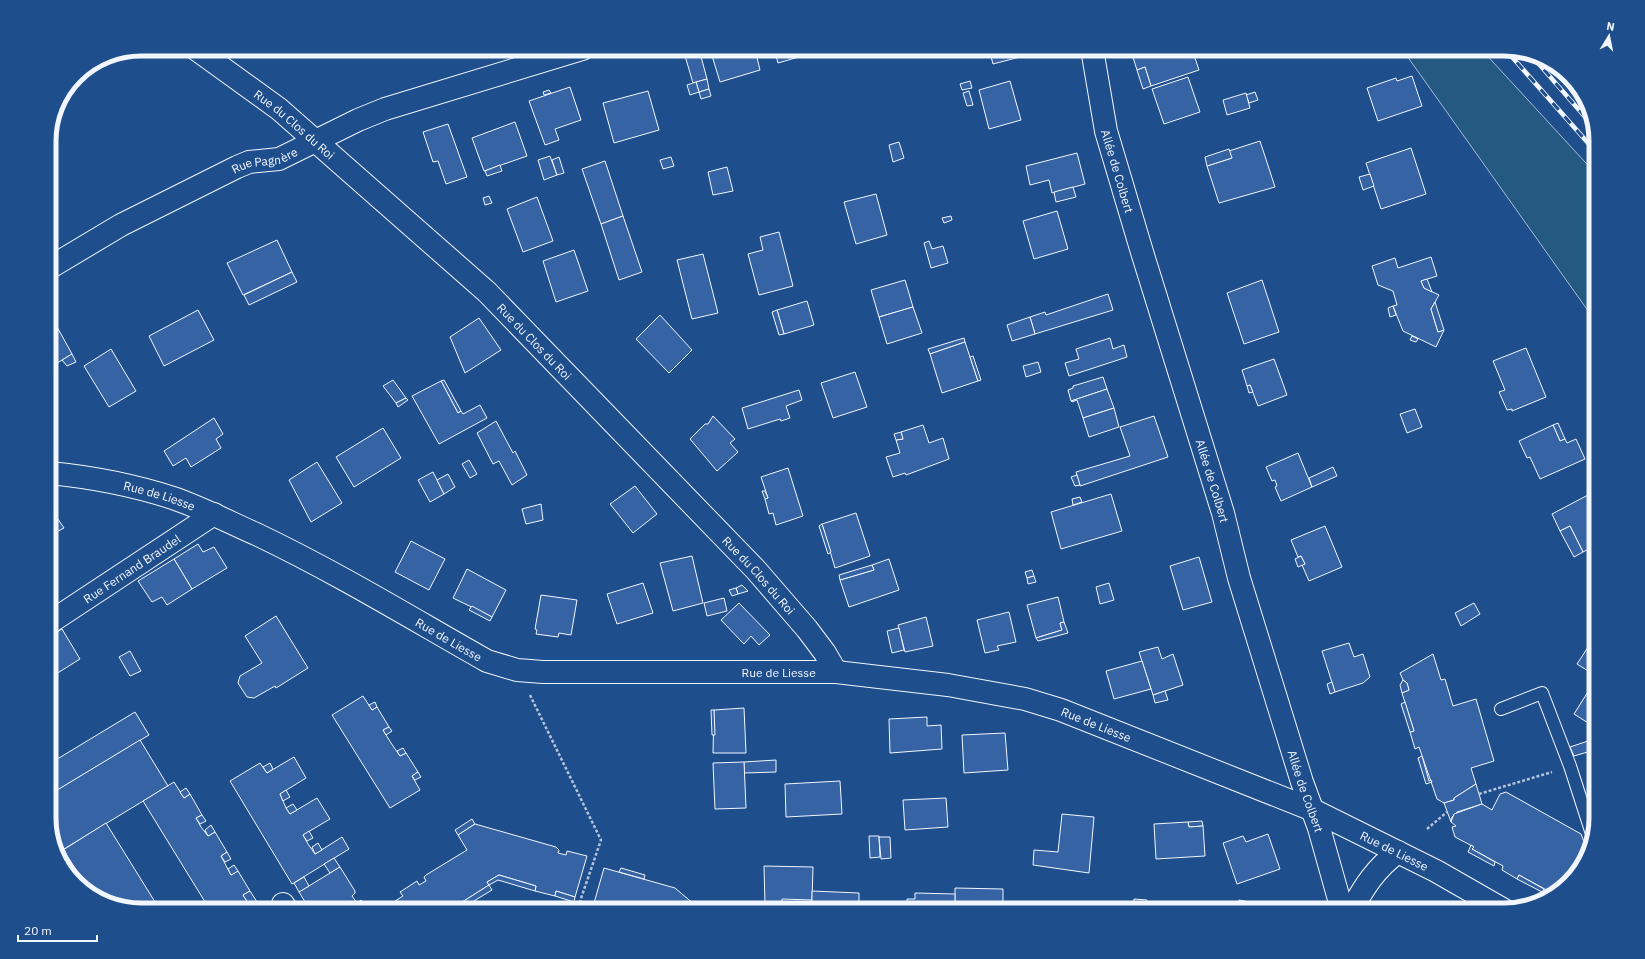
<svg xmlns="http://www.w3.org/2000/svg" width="1645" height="959" font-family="'IBM Plex Sans',sans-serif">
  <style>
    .green { fill: #245a82; stroke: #a8bbd7 }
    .building { fill: #3563a3; stroke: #f2f6ff }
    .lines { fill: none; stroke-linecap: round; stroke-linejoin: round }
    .lane-casing { stroke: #f2f6ff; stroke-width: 14 }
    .street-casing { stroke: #f2f6ff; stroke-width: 24 }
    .path { stroke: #b3c4dc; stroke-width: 2.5; stroke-dasharray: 3 2; stroke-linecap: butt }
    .lane { stroke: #1f4e8c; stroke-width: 12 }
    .street { stroke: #1f4e8c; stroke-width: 22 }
    .rail-casing { stroke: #f2f6ff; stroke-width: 4.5 }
    .rail { stroke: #1f4e8c; stroke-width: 3; stroke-dasharray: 9; stroke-linecap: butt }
    .labels { text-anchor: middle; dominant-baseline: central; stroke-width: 3; stroke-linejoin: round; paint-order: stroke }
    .street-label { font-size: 12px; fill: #f2f6ff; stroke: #1f4e8c }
    .rim { fill: none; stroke: #f2f6ff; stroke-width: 5 }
  </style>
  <rect width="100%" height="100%" fill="#1f4e8c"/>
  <path class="green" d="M 1402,49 L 1481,49 L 1596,174 L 1596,322 Z"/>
  <g class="building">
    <path d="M 683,49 L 699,49 L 707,79 L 693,83 Z"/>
    <path d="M 710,49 L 755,49 L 760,70 L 720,82 Z"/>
    <path d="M 774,49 L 815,49 L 816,52 L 778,63 Z"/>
    <path d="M 989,49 L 1029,49 L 1031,54 L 993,64 Z"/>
    <path d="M 1148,49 L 1192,49 L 1199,70 L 1151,86 L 1145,67 L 1137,70 L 1132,54 Z"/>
    <path d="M 1145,67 L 1151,86 L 1143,89 L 1137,70 Z"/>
    <path d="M 1412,76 L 1422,106 L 1378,121 L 1367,88 L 1396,78 L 1397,81 Z"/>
    <path d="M 1188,77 L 1200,112 L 1164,124 L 1152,89 Z"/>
    <path d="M 707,79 L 709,89 L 699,92 L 696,82 Z"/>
    <path d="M 970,81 L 972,88 L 962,90 L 960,84 Z"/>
    <path d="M 1010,81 L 1021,120 L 989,129 L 979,90 Z"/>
    <path d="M 696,82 L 699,92 L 690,95 L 687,85 Z"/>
    <path d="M 570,87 L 581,120 L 555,129 L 559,140 L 545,145 L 529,101 Z"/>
    <path d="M 709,89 L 711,96 L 701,99 L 699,92 Z"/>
    <path d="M 549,90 L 551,93 L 544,95 L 543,92 Z"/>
    <path d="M 648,91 L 659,130 L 614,143 L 603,103 Z"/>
    <path d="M 969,91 L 973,105 L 967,106 L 963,93 Z"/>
    <path d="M 1255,92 L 1258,100 L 1249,103 L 1246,95 Z"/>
    <path d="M 1246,93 L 1250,108 L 1227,115 L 1223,100 Z"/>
    <path d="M 515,122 L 527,156 L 484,171 L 472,138 Z"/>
    <path d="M 448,124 L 467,177 L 446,184 L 438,161 L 433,162 L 423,132 Z"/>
    <path d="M 1260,141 L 1275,187 L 1219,203 L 1207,166 L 1232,158 L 1229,151 Z"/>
    <path d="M 899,142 L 904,158 L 893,162 L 889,145 Z"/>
    <path d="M 1411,148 L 1426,194 L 1381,209 L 1366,163 Z"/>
    <path d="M 1229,149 L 1232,158 L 1207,166 L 1205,157 Z"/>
    <path d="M 1077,153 L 1085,184 L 1052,193 L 1049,180 L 1030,185 L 1026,166 Z"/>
    <path d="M 550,156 L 557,175 L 544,180 L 538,160 Z"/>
    <path d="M 559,157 L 564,173 L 557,175 L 552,160 Z"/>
    <path d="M 671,157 L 674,166 L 663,169 L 660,160 Z"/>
    <path d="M 605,161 L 623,216 L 601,224 L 582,169 Z"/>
    <path d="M 500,165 L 502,171 L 487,176 L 485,171 Z"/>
    <path d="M 727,167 L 733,191 L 713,195 L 708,172 Z"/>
    <path d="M 1370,174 L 1374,186 L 1363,190 L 1359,177 Z"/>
    <path d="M 1073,187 L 1076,197 L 1056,202 L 1054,192 Z"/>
    <path d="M 876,194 L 887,235 L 856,244 L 844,202 Z"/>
    <path d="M 489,196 L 492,203 L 485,205 L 483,198 Z"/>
    <path d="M 537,197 L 553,241 L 523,252 L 507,209 Z"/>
    <path d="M 1057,211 L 1068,249 L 1034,259 L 1023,221 Z"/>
    <path d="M 623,216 L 642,272 L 619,280 L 601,224 Z"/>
    <path d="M 951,216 L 952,220 L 944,223 L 942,218 Z"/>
    <path d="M 779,232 L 793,286 L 759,295 L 748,254 L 763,250 L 760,237 Z"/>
    <path d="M 277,240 L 292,272 L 243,295 L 227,263 Z"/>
    <path d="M 929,241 L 932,249 L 943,246 L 948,263 L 931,268 L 924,243 Z"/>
    <path d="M 574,250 L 588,291 L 556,302 L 543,261 Z"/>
    <path d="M 703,254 L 718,313 L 692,319 L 677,260 Z"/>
    <path d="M 1431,257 L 1437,276 L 1421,281 L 1424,288 L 1439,295 L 1431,309 L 1438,332 L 1444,330 L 1436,347 L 1403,331 L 1393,306 L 1397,305 L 1393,291 L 1378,285 L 1372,266 L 1395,258 L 1398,268 Z"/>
    <path d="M 292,272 L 297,282 L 249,305 L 244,295 Z"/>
    <path d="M 1427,279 L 1432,292 L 1424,288 L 1421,281 Z"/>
    <path d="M 905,280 L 913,307 L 879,317 L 871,290 Z"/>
    <path d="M 1262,280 L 1279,332 L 1244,344 L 1227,293 Z"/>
    <path d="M 1108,294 L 1113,310 L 1035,334 L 1030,317 L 1045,312 L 1046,315 Z"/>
    <path d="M 807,301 L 814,325 L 784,334 L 777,310 Z"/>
    <path d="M 1435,302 L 1444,330 L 1438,332 L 1431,309 Z"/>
    <path d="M 1393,306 L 1396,315 L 1390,317 L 1388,308 Z"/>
    <path d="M 913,307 L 922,333 L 887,344 L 879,317 Z"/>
    <path d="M 198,310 L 214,340 L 164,366 L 149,336 Z"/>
    <path d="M 777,310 L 784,334 L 779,335 L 772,312 Z"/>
    <path d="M 660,315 L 692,350 L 669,373 L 636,339 Z"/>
    <path d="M 1030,317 L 1035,334 L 1012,341 L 1007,325 Z"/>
    <path d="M 479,318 L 501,350 L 465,373 L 450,337 Z"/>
    <path d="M 56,325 L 72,354 L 49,368 L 49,328 Z"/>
    <path d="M 1412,336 L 1418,339 L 1416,342 L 1410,340 Z"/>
    <path d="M 964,338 L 965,342 L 930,354 L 928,349 Z"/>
    <path d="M 1110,338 L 1113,349 L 1124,345 L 1127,357 L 1069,376 L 1065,363 L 1079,359 L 1076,349 Z"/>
    <path d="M 965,342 L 978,381 L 942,393 L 930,354 Z"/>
    <path d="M 1526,348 L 1546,397 L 1512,411 L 1512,409 L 1507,410 L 1499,392 L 1505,390 L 1493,361 Z"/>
    <path d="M 111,349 L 136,391 L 109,407 L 84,366 Z"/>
    <path d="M 72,354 L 76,362 L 67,366 L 62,360 Z"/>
    <path d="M 973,356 L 981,380 L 978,381 L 970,357 Z"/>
    <path d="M 1274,359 L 1287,395 L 1258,406 L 1250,385 L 1247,386 L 1242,370 Z"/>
    <path d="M 1038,362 L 1041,372 L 1026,377 L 1023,366 Z"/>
    <path d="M 855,372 L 867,407 L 833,418 L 821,383 Z"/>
    <path d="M 1103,377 L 1107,389 L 1071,401 L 1068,390 L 1073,388 L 1073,386 Z"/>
    <path d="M 393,380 L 406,398 L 396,403 L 383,386 Z"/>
    <path d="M 444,380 L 461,411 L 458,413 L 441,381 Z"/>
    <path d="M 441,381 L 458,413 L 461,411 L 463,414 L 480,405 L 487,418 L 439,444 L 412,396 Z"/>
    <path d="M 1250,385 L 1253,392 L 1249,393 L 1247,386 Z"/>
    <path d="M 1107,389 L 1114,408 L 1083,418 L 1077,400 L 1072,402 L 1071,401 Z"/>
    <path d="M 799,390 L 802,400 L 786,406 L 790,418 L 781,421 L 780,419 L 748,429 L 742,408 Z"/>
    <path d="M 406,398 L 408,400 L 398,407 L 396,403 Z"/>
    <path d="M 1114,408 L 1119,427 L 1089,437 L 1083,418 Z"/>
    <path d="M 1415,409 L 1422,427 L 1407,433 L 1400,414 Z"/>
    <path d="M 713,416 L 735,439 L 730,443 L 738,452 L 717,471 L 690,439 L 705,424 L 708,424 Z"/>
    <path d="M 1154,416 L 1168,457 L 1080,486 L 1076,472 L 1130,456 L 1120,427 Z"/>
    <path d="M 214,418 L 223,434 L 216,439 L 221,448 L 191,467 L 186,458 L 173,466 L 164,451 Z"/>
    <path d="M 496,421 L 513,453 L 515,451 L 527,475 L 512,485 L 499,461 L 493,464 L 477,433 Z"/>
    <path d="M 1558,423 L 1565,439 L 1560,441 L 1553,425 Z"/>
    <path d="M 923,425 L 929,443 L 943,438 L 949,459 L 906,475 L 905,473 L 893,477 L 886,457 L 900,453 L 896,440 L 903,439 L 901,432 Z"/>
    <path d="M 1553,425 L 1560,441 L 1565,439 L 1567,443 L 1576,439 L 1585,459 L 1540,479 L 1530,457 L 1527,458 L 1519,441 Z"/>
    <path d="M 383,428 L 401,458 L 354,487 L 336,457 Z"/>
    <path d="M 901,432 L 903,439 L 896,440 L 894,434 Z"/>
    <path d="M 1298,453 L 1312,487 L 1281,501 L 1275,487 L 1277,486 L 1275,480 L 1272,481 L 1266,467 Z"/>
    <path d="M 469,460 L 477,474 L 470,478 L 462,464 Z"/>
    <path d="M 317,462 L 342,503 L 311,522 L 289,480 Z"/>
    <path d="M 1333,467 L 1337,476 L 1312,487 L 1309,478 Z"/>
    <path d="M 788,468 L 803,516 L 776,525 L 773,513 L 769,514 L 765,499 L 768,498 L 761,477 Z"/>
    <path d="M 433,472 L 444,494 L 430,502 L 418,480 Z"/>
    <path d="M 448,474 L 455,487 L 444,494 L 437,480 Z"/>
    <path d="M 1077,475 L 1080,485 L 1075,486 L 1071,477 Z"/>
    <path d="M 635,486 L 657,514 L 633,533 L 610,504 Z"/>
    <path d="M 762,491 L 765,491 L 768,498 L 765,499 Z"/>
    <path d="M 1596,491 L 1596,510 L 1588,495 Z"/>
    <path d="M 1111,494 L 1122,531 L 1061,549 L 1051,512 Z"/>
    <path d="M 1588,495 L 1596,510 L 1596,545 L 1583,552 L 1570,526 L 1560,531 L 1552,514 Z"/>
    <path d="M 1080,497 L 1082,502 L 1073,505 L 1072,499 Z"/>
    <path d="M 541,504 L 543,520 L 526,524 L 522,509 Z"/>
    <path d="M 49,506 L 64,528 L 49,536 Z"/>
    <path d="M 856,513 L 870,556 L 835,568 L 822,524 Z"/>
    <path d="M 822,524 L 831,552 L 828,554 L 819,526 Z"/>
    <path d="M 1325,526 L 1342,567 L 1309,581 L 1302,565 L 1305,564 L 1301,556 L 1298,557 L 1291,540 Z"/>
    <path d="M 1570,526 L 1583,552 L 1574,557 L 1560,531 Z"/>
    <path d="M 411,541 L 445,559 L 429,590 L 395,572 Z"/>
    <path d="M 198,544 L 203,552 L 214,547 L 227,568 L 192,589 L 174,559 Z"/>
    <path d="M 692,556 L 703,603 L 673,611 L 660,563 Z"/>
    <path d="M 1301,556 L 1305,564 L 1298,567 L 1295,559 Z"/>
    <path d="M 1199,557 L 1212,602 L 1183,610 L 1170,566 Z"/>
    <path d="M 174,559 L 192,589 L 167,605 L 162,597 L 152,602 L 138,581 Z"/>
    <path d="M 889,559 L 899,590 L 849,607 L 840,580 L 874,570 L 872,565 Z"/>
    <path d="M 872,565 L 874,570 L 840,580 L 839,575 Z"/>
    <path d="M 467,569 L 506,590 L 492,617 L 453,598 Z"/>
    <path d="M 1032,570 L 1034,576 L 1027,578 L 1025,572 Z"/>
    <path d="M 1034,576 L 1036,582 L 1028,584 L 1027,578 Z"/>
    <path d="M 643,583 L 653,613 L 617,624 L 607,594 Z"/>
    <path d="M 1109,583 L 1114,600 L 1100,604 L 1096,587 Z"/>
    <path d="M 742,585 L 748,591 L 738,594 L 736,588 Z"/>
    <path d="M 736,588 L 738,594 L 732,596 L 729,590 Z"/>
    <path d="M 541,595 L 577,600 L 571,635 L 559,633 L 558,637 L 536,634 L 537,630 L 535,629 Z"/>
    <path d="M 1058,597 L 1064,622 L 1060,623 L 1062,630 L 1036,638 L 1027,605 Z"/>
    <path d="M 724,598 L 727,611 L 707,616 L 704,603 Z"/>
    <path d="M 739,603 L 770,635 L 759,645 L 751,636 L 744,644 L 721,620 Z"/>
    <path d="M 1474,603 L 1480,614 L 1461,626 L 1455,613 Z"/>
    <path d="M 472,606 L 492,617 L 490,621 L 469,610 Z"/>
    <path d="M 1009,612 L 1016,642 L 997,646 L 999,650 L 985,653 L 977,620 Z"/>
    <path d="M 276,616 L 308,668 L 276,688 L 275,686 L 254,698 L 247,697 L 238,683 L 240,676 L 262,663 L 245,636 Z"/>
    <path d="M 926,617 L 933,646 L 905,652 L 898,625 Z"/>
    <path d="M 1064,622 L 1068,633 L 1038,641 L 1036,638 L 1062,630 L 1060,623 Z"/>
    <path d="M 899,628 L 904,650 L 892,653 L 887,631 Z"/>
    <path d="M 62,629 L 80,659 L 56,674 L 49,664 L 49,637 Z"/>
    <path d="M 1596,635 L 1596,676 L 1577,664 Z"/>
    <path d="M 1349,643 L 1354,657 L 1363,654 L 1370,677 L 1363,683 L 1335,692 L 1322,651 Z"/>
    <path d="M 1158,647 L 1162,659 L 1173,654 L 1183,685 L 1153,695 L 1139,652 Z"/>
    <path d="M 130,651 L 141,671 L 130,676 L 119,657 Z"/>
    <path d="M 1433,654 L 1441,680 L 1445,679 L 1453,706 L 1476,699 L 1494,761 L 1471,768 L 1476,784 L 1454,798 L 1454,800 L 1444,803 L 1437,799 L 1419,747 L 1415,749 L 1410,732 L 1414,731 L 1402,693 L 1409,690 L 1407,683 L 1403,680 L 1400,673 Z"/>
    <path d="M 1142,661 L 1151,689 L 1114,699 L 1106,671 Z"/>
    <path d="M 49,664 L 56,674 L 49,678 Z"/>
    <path d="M 1596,679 L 1596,728 L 1574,714 Z"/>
    <path d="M 1403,680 L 1407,683 L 1409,690 L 1402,693 L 1400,685 Z"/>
    <path d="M 1332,682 L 1335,692 L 1330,694 L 1327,684 Z"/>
    <path d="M 1165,691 L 1168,700 L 1155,703 L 1153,695 Z"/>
    <path d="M 363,696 L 372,710 L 377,707 L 389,727 L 383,730 L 391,743 L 400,756 L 406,753 L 418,772 L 412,776 L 420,790 L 390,808 L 332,715 Z"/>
    <path d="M 375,702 L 377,707 L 372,710 L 369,705 Z"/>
    <path d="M 1405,702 L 1414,731 L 1410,732 L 1401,704 Z"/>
    <path d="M 744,708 L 746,753 L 713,753 L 714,710 Z"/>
    <path d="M 711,710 L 714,710 L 715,735 L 712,735 Z"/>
    <path d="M 135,712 L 149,735 L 51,794 L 49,764 Z"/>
    <path d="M 927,717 L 927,726 L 941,725 L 942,749 L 890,753 L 889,719 Z"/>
    <path d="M 389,727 L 392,731 L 386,735 L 383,730 Z"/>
    <path d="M 1005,733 L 1008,770 L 964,773 L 962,735 Z"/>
    <path d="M 140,740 L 168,786 L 59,852 L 49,824 L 49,795 Z"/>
    <path d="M 1588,741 L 1591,751 L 1574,756 L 1570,747 Z"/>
    <path d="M 403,748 L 406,753 L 400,756 L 397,751 Z"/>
    <path d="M 1422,756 L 1429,781 L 1431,780 L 1432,782 L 1426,784 L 1418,758 Z"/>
    <path d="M 294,757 L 306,778 L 280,794 L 286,808 L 290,814 L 317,798 L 330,819 L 303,835 L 308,844 L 315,854 L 342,837 L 349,849 L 292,884 L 230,781 L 260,763 L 267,773 Z"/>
    <path d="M 776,760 L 776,772 L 744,773 L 744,762 Z"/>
    <path d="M 744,762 L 746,808 L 715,809 L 713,763 Z"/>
    <path d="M 270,763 L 273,769 L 267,773 L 263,767 Z"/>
    <path d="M 418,772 L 421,777 L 415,780 L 412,776 Z"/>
    <path d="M 840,781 L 842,814 L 786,817 L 785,784 Z"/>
    <path d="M 174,782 L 184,798 L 190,794 L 202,815 L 196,818 L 201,827 L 208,836 L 215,832 L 227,852 L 221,856 L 231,875 L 238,871 L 250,891 L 243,895 L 253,910 L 210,910 L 143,801 Z"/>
    <path d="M 1476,784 L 1482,804 L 1457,812 L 1452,817 L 1451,822 L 1444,803 L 1454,800 L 1454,798 Z"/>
    <path d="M 186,788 L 190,794 L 184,798 L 180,792 Z"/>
    <path d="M 286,790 L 290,797 L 283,801 L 280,794 Z"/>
    <path d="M 1506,792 L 1581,834 L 1585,844 L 1561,887 L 1554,894 L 1519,875 L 1517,879 L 1502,870 L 1503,866 L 1472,849 L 1474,847 L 1455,837 L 1452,827 L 1456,826 L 1451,822 L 1454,814 L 1482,804 L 1492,810 L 1500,794 Z"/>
    <path d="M 946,798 L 948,827 L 905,830 L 903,800 Z"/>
    <path d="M 293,804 L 297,810 L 290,814 L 286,808 Z"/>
    <path d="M 1062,814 L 1094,817 L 1089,873 L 1033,865 L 1034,850 L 1058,852 Z"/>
    <path d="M 202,815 L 206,821 L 200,824 L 196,818 Z"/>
    <path d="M 472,819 L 475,824 L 458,835 L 455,830 Z"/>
    <path d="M 1202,821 L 1203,826 L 1189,827 L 1188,822 Z"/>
    <path d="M 1188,822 L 1189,827 L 1203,826 L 1205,856 L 1156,859 L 1154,824 Z"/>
    <path d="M 106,823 L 160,910 L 141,910 L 95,898 L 63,850 Z"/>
    <path d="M 475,824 L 556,847 L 559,850 L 558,853 L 566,855 L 567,851 L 587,856 L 575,897 L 556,891 L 555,896 L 535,891 L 536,886 L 499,875 L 487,882 L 489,885 L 456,906 L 459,910 L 381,910 L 403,896 L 400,892 L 417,881 L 419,885 L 426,881 L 424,877 L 426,875 L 467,850 L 458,835 Z"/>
    <path d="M 211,825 L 215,832 L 208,836 L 205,830 Z"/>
    <path d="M 309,831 L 313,838 L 307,841 L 303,835 Z"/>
    <path d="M 1268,834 L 1280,869 L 1237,884 L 1223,843 L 1243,836 L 1246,842 Z"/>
    <path d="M 869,836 L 879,836 L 880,857 L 870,858 Z"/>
    <path d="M 879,837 L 890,837 L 891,858 L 881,859 Z"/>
    <path d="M 318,843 L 322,850 L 315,854 L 312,847 Z"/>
    <path d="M 1471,845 L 1474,847 L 1472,849 L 1495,862 L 1494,866 L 1468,852 Z"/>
    <path d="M 227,852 L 231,859 L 225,862 L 221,856 Z"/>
    <path d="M 334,858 L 340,867 L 330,873 L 324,864 Z"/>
    <path d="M 234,865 L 238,871 L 231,875 L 228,869 Z"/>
    <path d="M 764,866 L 813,867 L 812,900 L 782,899 L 782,905 L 765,905 Z"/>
    <path d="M 340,867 L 355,891 L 355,893 L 352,896 L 357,903 L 361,900 L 367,910 L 310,910 L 299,892 Z"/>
    <path d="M 604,868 L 675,888 L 695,905 L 698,910 L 592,910 Z"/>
    <path d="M 621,868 L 645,875 L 644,879 L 619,872 Z"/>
    <path d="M 499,875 L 536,886 L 535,891 L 498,880 L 489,885 L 487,882 Z"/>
    <path d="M 1519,875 L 1544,889 L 1542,892 L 1517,879 Z"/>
    <path d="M 304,877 L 309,886 L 299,892 L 294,883 Z"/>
    <path d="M 489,885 L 492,890 L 459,910 L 456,906 Z"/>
    <path d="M 955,888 L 1003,889 L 1003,910 L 955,910 Z"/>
    <path d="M 250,891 L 259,905 L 252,909 L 243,895 Z"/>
    <path d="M 556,891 L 575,897 L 574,902 L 555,896 Z"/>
    <path d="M 812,891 L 859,893 L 859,910 L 812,910 Z"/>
    <path d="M 915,893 L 955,894 L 955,910 L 907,910 L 907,899 L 915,899 Z"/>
    <path d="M 1134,899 L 1147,900 L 1146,906 L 1171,909 L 1171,910 L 1133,910 Z"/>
    <path d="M 1239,900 L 1250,902 L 1249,910 L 1238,910 Z"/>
    <path d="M 735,903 L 739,910 L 721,910 Z"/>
    <path d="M 859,907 L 895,908 L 895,910 L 859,910 Z"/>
  </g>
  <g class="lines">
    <g class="lane-casing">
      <path id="lane" d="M 1501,709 L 1542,693 L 1570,766 L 1592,834"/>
    </g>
    <g class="street-casing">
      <g id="street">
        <path id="s1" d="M 196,49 L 279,109 L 487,292 L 756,570 L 807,629 L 825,653 L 836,672"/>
        <path id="s2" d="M 1092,49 L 1106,131 L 1142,252 L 1223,513 L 1239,578 L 1302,782 L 1319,828 L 1342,910"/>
        <path id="s3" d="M 49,268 L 121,225 L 237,167 L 249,162 L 279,159 L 358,120 L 385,109 L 582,49"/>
        <path id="s4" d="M 49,473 C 91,477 133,485 173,498 C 202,508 229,522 256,534 C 336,572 411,618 487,661 L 517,670 L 543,672 L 836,672 L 948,685 L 1025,699 L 1061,710 L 1313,810 L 1436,871 L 1504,910"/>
        <path id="s5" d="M 49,623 L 214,514"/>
        <path d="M 283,904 L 287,910"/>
        <path d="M 1351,910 C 1365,886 1375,869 1398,852"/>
      </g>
    </g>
    <g class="path">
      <path d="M 530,695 L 601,840 L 577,910"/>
      <path d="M 1589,760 L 1596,758"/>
      <path d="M 1479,794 L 1552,772"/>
      <path d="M 1427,829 L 1447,812"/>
    </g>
    <use href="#lane" class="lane"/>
    <use href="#street" class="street"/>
    <g class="rail-casing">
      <g id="rail">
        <path d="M 1505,49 L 1596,152"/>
        <path d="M 1532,56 L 1593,126"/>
      </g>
    </g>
    <use href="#rail" class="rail"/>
  </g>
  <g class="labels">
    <g class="street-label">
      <text stroke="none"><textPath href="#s1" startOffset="124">Rue du Clos du Roi</textPath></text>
      <text stroke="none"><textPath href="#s3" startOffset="242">Rue Pagnère</textPath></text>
      <text stroke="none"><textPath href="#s2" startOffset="125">Allée de Colbert</textPath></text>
      <text stroke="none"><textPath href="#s1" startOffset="448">Rue du Clos du Roi</textPath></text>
      <text stroke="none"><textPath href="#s2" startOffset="449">Allée de Colbert</textPath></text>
      <text stroke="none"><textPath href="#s4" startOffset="113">Rue de Liesse</textPath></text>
      <text stroke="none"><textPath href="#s5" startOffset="99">Rue Fernand Braudel</textPath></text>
      <text stroke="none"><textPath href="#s1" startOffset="772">Rue du Clos du Roi</textPath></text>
      <text stroke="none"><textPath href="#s4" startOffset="437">Rue de Liesse</textPath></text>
      <text stroke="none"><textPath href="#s4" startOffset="774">Rue de Liesse</textPath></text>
      <text stroke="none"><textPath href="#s4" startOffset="1098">Rue de Liesse</textPath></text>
      <text stroke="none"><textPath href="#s2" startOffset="773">Allée de Colbert</textPath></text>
      <text stroke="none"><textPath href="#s4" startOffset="1422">Rue de Liesse</textPath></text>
    </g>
  </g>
  <path d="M0 0H1645V959H0ZM141 56H1504A85 85 0 0 1 1589 141V818A85 85 0 0 1 1504 903H141A85 85 0 0 1 56 818V141A85 85 0 0 1 141 56Z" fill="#1f4e8c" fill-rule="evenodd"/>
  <path class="rim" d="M141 56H1504A85 85 0 0 1 1589 141V818A85 85 0 0 1 1504 903H141A85 85 0 0 1 56 818V141A85 85 0 0 1 141 56Z"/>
  <g transform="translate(1609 36) rotate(10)" stroke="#1f4e8c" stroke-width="3" paint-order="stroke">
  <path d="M0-3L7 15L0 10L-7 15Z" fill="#f2f6ff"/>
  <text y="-6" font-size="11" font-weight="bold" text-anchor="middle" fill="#f2f6ff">N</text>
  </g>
  <path d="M18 935v6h79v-6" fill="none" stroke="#f2f6ff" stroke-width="2"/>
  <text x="24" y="935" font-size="12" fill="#f2f6ff" stroke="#1f4e8c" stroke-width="3" paint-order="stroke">20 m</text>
</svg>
